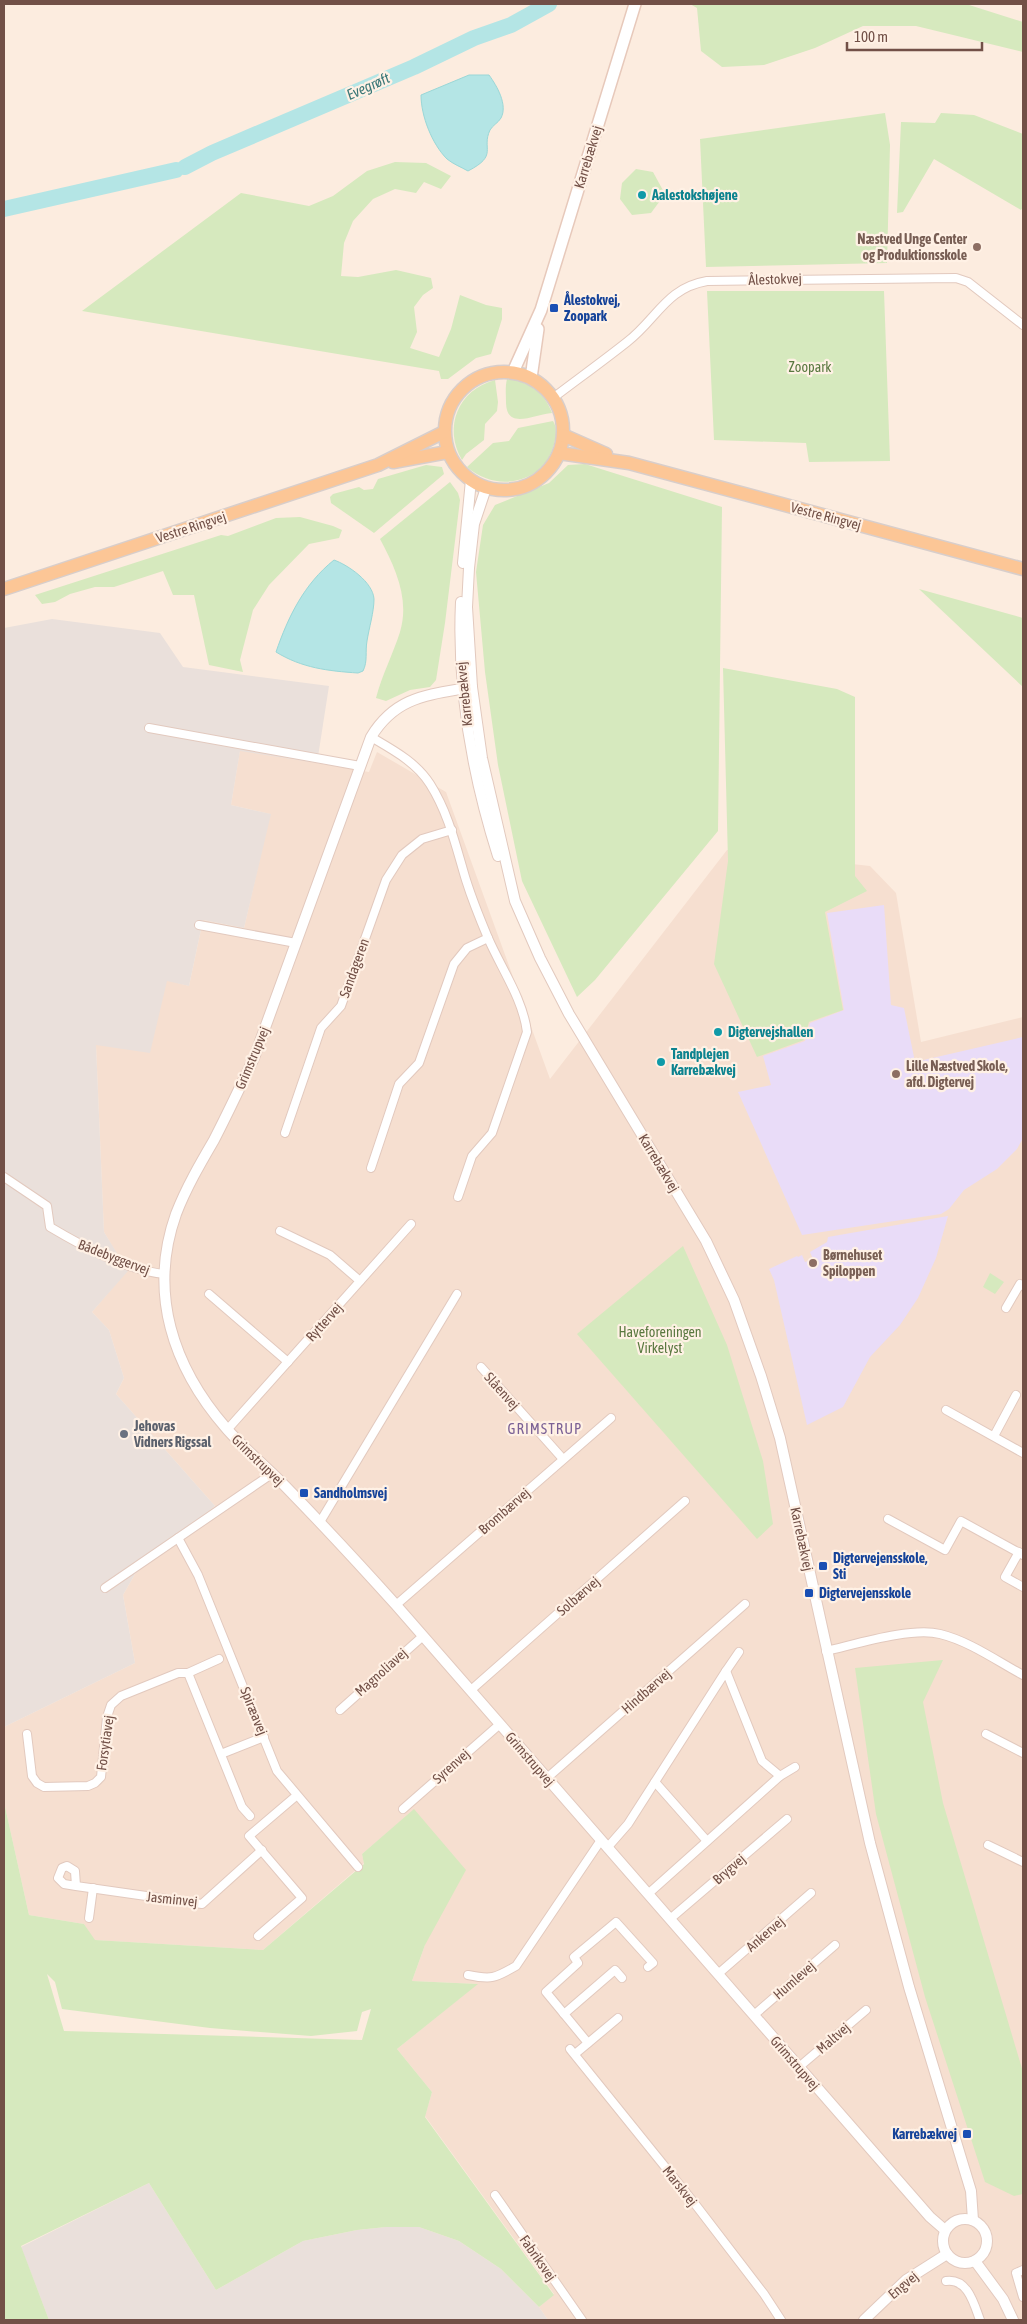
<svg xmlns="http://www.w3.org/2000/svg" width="1027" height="2324" font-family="'Asap Condensed',sans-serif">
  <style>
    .residential { fill: #f6dfd0 }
    .industrial { fill: #eae0db }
    .education { fill: #e9dcf8 }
    .green { fill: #d6e9be; fill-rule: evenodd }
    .water { fill: #b4e5e5; stroke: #9ad7d7 }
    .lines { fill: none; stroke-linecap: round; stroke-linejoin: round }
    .river { stroke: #b4e5e5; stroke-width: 16 }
    .minor-casing { stroke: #e2c9be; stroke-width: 10 }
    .tertiary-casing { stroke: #e2c9be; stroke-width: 12 }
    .secondary-casing { stroke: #e7c9bb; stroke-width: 14 }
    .primary-casing { stroke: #d8cecb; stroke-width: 15 }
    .minor { stroke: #fff; stroke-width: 8 }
    .tertiary { stroke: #fff; stroke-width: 10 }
    .secondary { stroke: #fff; stroke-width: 11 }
    .primary { stroke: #fcc696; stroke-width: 12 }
    .culture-dot { fill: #0f9aa8; stroke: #fff1e5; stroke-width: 2 }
    .education-dot { fill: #8d6e63; stroke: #fff1e5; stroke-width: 2 }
    .transit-dot { fill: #1a4fb4; stroke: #fff1e5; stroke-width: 2 }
    .worship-dot { fill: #6b7280; stroke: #fff1e5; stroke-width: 2 }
    .labels { text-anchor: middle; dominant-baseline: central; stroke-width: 4.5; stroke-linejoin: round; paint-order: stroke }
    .street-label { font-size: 14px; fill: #725047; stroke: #fff1e5 }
    .culture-label { font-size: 14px; font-weight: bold; fill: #0d838f; stroke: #fff1e5; text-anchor: start }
    .education-label { font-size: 14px; font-weight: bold; fill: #785e54; stroke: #fff1e5; text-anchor: start }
    .transit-label { font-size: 14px; font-weight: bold; fill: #164399; stroke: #fff1e5; text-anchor: start }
    .park-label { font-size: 14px; fill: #59783f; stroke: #fff1e5 }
    .worship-label { font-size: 14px; font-weight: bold; fill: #5b616d; stroke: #fff1e5; text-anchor: start }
    .water-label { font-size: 15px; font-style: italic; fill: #3b7878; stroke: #fff1e5 }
    .neighbourhood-label { font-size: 15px; letter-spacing: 1px; fill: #7c6296; stroke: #fff1e5 }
  </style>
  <rect width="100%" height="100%" fill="#fcecdf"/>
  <path class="residential" d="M 240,750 L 369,772 L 377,752 L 446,792 L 550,1079 L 727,850 L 870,866 L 896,893 L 921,1042 L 1023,1017 L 1023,2320 L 548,2320 L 539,2307 L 554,2294 L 425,2116 L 432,2092 L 397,2049 L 477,1984 L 412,1981 L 425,1945 L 414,1810 L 362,1854 L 364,1863 L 263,1950 L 94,1940 L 84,1924 L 29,1915 L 4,1802 L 4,1727 L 135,1663 L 123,1595 L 135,1574 L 215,1506 L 116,1394 L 124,1378 L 109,1330 L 92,1312 L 127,1271 L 104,1232 L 96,1045 L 167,980 L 189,986 L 203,920 L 244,928 L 270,814 L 231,805 Z"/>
  <g class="industrial">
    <path d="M 52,619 L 160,633 L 183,667 L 329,686 L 317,763 L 240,751 L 231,805 L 271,814 L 244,928 L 203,920 L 189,986 L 167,981 L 150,1053 L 96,1045 L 104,1232 L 128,1271 L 92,1312 L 109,1330 L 124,1378 L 116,1394 L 215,1506 L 135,1574 L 123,1595 L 135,1663 L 4,1727 L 4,628 Z"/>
    <path d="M 149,2183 L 216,2290 L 303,2241 L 357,2230 L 386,2227 L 419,2227 L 459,2241 L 501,2269 L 539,2307 L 548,2320 L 49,2320 L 21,2247 Z"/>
  </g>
  <g class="education">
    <path d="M 884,905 L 891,1005 L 904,1008 L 915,1062 L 1023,1037 L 1023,1138 L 1017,1149 L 997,1169 L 964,1190 L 949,1209 L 941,1214 L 802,1235 L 738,1092 L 771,1085 L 763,1056 L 805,1041 L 810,1023 L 844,1010 L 827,913 Z"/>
    <path d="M 948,1216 L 936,1258 L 918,1298 L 900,1325 L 870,1357 L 843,1407 L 807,1425 L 774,1280 L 769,1269 L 797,1256 L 798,1257 L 802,1255 L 805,1262 L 813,1259 L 810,1252 L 827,1242 L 828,1237 Z"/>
  </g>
  <g class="green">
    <path d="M 690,4 L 966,4 L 1023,22 L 1023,52 L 916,26 L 863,26 L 815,48 L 764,65 L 722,67 L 701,51 L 697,8 Z"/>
    <path d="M 885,113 L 890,145 L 887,263 L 706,267 L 700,139 Z"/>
    <path d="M 941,113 L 974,115 L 1023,134 L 1023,207 L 1021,210 L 934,159 L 903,212 L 897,213 L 901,122 L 935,123 Z"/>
    <path d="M 395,162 L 426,163 L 451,176 L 441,189 L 424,182 L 416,193 L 395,189 L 373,199 L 353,221 L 344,243 L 341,276 L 358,277 L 396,270 L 431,278 L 433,288 L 423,295 L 414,307 L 417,332 L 410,348 L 439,357 L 451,329 L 460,295 L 486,305 L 502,308 L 502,319 L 491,354 L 476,358 L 448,379 L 441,379 L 439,371 L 82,311 L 241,193 L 309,206 L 333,196 L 367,171 Z"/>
    <path d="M 636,169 L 653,172 L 665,194 L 651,213 L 632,215 L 620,199 L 622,183 Z"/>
    <path d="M 707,291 L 884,291 L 890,461 L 809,462 L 806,443 L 714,440 Z"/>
    <path d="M 507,379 C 528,381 545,393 552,413 C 534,414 507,431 506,403 C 506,395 505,387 507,379 Z"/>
    <path d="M 495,380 L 498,402 L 497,411 L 485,424 L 484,440 L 466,454 L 462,460 C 443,427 458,390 495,380 Z"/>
    <path d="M 553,421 C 557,427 556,434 555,440 C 547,483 498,494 467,467 L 493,443 L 509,441 L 518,428 Z"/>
    <path d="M 585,464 L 722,507 L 718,831 L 595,980 L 577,997 L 522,881 L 498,765 L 485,672 L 476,572 L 483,525 L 495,505 L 549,483 L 568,465 Z"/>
    <path d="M 426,465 L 442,467 L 444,474 L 374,533 L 331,503 L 330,497 L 333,494 L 359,487 L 364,490 L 373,489 L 378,479 Z"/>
    <path d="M 450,482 L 458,493 L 460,500 L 445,623 L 436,680 L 430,687 L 410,690 L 386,701 L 376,698 C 382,675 393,654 400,632 C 410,599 395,567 380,539 Z"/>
    <path d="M 300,517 L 333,526 L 342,530 L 339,538 L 309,544 L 269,585 L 253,610 L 240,660 L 243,672 L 209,665 L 194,595 L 173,595 L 163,571 L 114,587 L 95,587 L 70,594 L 55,602 L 42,604 L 35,595 L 221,535 L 228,536 L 276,518 Z"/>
    <path d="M 919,589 L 1023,618 L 1023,687 Z"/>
    <path d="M 723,668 L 837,689 L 855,697 L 855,876 L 867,891 L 825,912 L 843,1010 L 809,1022 L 804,1040 L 757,1057 L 714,964 L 728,861 Z"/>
    <path d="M 683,1246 L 727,1345 L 763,1461 L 773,1524 L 757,1539 L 577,1334 Z"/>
    <path d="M 990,1273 L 1004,1282 L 995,1294 L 983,1287 Z"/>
    <path d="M 943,1660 L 923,1702 L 943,1803 L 1023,2072 L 1023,2194 L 1014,2196 L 985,2182 L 925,1997 L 876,1814 L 855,1668 Z"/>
    <path d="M 4,1802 L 29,1915 L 84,1924 L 95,1940 L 263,1950 L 364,1864 L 362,1854 L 414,1809 L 466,1870 L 425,1945 L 412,1981 L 478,1984 L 397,2049 L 432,2092 L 425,2117 L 554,2295 L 539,2307 L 501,2269 L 459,2241 L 419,2227 L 386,2227 L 357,2230 L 303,2241 L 216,2290 L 149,2183 L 21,2246 L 49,2320 L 4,2320 ZM 47,1974 L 55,1982 L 62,2009 L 210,2028 L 311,2036 L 357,2031 L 362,2012 L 371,2009 L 362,2040 L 64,2031 Z"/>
  </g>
  <g class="water">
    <path d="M 469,75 L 489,75 C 497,86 508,105 501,118 C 498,123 493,125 490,130 C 481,149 499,155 468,171 C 461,167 453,164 447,159 C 432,144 421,116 421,95 Z"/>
    <path d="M 334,560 C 348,565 373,582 374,599 C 374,612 369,628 367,641 C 365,652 368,661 363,671 L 358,673 C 328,671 302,668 276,652 C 288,617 304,584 334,560 Z"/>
  </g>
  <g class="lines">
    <g class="river">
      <path d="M 185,167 L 212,153 L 414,67 L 474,38 L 511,25 L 549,4"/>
      <path d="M 4,209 L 176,170"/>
    </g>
    <g class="minor-casing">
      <g id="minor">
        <path d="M 553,398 C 578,379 603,361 627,342 C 657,319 666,288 707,281 L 956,278 L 968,282 L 1023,325"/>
        <path d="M 149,728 L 360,766"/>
        <path d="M 371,737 C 393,750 416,762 430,784 C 449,814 456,847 466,880 C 472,899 480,919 488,938 C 501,968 523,999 527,1032 L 492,1133 L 472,1156 L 458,1197"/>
        <path d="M 199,925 L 296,943"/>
        <path d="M 285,1133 L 321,1028 L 341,1006 L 386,880 L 402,855 L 422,839 L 452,830"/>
        <path d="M 371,1168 L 399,1084 L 419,1063 L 454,964 L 467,948 L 488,938"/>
        <path d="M 4,1177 L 47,1206 L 50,1227 C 82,1246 127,1271 165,1274"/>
        <path d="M 280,1231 L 330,1255 L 360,1281"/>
        <path d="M 209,1294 L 288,1362"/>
        <path d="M 1006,1308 L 1020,1284 L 1023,1286"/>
        <path d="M 481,1367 L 563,1459"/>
        <path d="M 946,1410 L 1023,1453"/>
        <path d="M 227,1430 L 411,1224"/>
        <path d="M 994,1436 L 1016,1395"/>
        <path d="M 888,1519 L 945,1550 L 961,1521 L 1023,1555"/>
        <path d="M 320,1522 L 457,1294"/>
        <path d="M 178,1538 L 198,1575 L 277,1771 L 358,1867"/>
        <path d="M 1019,1552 L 1005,1577 L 1023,1587"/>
        <path d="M 105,1588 L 273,1473"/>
        <path d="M 396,1605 L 611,1418"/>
        <path d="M 826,1651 C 857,1644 911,1627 940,1634 C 969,1641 997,1661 1023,1675"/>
        <path d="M 726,1671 L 739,1652"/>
        <path d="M 188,1673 L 219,1659"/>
        <path d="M 471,1690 L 685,1501"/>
        <path d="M 340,1710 L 423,1636"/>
        <path d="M 27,1734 L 32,1776 L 37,1783 L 44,1787 L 88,1786 L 95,1783 L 101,1777 L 107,1717 L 111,1705 L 121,1696 L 178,1673 L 188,1673 L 242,1807 L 250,1816"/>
        <path d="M 986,1734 L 1023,1753"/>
        <path d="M 221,1754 L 264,1737"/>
        <path d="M 780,1776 L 795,1767"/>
        <path d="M 547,1778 L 745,1604"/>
        <path d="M 655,1782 L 707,1841"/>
        <path d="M 403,1809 L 500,1724"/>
        <path d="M 988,1845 L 1023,1862"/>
        <path d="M 607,1848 L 628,1824 L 726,1671 L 762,1761 L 780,1776 L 648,1894"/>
        <path d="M 76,1886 L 75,1871 L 67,1866 L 62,1868 L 58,1878 L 64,1884 L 76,1886 L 202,1904 L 262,1850"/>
        <path d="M 89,1918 L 93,1888"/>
        <path d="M 670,1919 L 787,1819"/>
        <path d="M 258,1936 L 302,1898 L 249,1836 L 296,1796"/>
        <path d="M 718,1974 L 811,1893"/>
        <path d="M 468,1975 C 492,1980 495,1978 516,1966 L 601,1840"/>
        <path d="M 564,2014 L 615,1970 L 622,1978"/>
        <path d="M 754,2015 L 835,1945"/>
        <path d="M 588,2043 L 546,1992 L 578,1963 L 574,1957 L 616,1922 L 653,1963 L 648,1967"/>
        <path d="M 570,2049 L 695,2204 L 764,2294 L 781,2320"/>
        <path d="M 575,2054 L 618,2018"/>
        <path d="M 799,2067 L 866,2010"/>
        <path d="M 495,2195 L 582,2320"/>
        <path d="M 1023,2270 L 1016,2273 L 1023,2297"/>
        <path d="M 946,2281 C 968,2278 974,2304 980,2320"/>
      </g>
    </g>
    <g class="tertiary-casing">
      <g id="tertiary">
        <path d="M 486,488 L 474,524 L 469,568 L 467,607 L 472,687 L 482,758 L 515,901 L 540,958 L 569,1014 L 706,1241 L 734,1300 L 761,1376 L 780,1438 L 870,1843 L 909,1987 L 971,2191 L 973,2220"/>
        <path d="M 463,563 L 471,480"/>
        <path d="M 461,602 C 457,688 472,774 498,856"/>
        <path d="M 472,687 C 428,695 396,696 371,737 L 254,1058 C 241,1085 228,1113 214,1140 C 200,1164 186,1188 176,1214 C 148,1293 173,1367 226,1428 C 244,1449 266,1466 285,1486 C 323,1525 360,1565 396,1605 L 930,2217 L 945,2230"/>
        <circle cx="965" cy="2241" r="22"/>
        <path d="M 975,2261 L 1003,2299 L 1013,2320"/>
        <path d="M 864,2320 L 906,2280 L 947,2254"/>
      </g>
    </g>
    <g class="secondary-casing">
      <g id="secondary">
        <path d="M 513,372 L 541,310 L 635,4"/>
        <path d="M 531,378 L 538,329"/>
      </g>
    </g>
    <g class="primary-casing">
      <g id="primary">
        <circle cx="504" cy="431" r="59"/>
        <path d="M 563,435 L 606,454"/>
        <path d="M 559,453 L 629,463 L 1023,569"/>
        <path d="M 393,462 L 448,452"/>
        <path d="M 4,589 L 378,465 L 444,432"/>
      </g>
    </g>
    <use href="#minor" class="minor"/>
    <use href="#tertiary" class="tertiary"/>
    <use href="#secondary" class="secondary"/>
    <use href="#primary" class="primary"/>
  </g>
  <g class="culture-dot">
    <circle cx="642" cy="195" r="5"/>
    <circle cx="718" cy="1032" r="5"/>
    <circle cx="661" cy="1062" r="5"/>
  </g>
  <g class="education-dot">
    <circle cx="977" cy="247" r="5"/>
    <circle cx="896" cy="1074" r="5"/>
    <circle cx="813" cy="1263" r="5"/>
  </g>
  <g class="transit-dot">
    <rect x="549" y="303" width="10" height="10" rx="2.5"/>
    <rect x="299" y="1488" width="10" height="10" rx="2.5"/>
    <rect x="818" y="1561" width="10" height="10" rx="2.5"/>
    <rect x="804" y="1588" width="10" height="10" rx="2.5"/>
    <rect x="962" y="2129" width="10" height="10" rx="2.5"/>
  </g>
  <circle class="worship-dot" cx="124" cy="1434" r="5"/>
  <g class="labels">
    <g class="street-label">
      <text transform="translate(588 157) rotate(-73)">Karrebækvej</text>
      <text transform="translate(775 279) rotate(-2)">Ålestokvej</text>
      <text transform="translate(826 516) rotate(15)">Vestre Ringvej</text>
      <text transform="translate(191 527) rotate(-18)">Vestre Ringvej</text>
      <text transform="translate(464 694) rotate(-96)">Karrebækvej</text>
      <text transform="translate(354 968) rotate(-70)">Sandageren</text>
      <text transform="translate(252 1058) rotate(-67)">Grimstrupvej</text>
      <text transform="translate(659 1163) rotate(59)">Karrebækvej</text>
      <text transform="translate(114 1257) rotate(21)">Bådebyggervej</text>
      <text transform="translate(324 1322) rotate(-48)">Ryttervej</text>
      <text transform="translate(502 1391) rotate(48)">Slåenvej</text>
      <text transform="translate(258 1460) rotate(44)">Grimstrupvej</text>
      <text transform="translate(504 1511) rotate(-41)">Brombærvej</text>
      <text transform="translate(802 1539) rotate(78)">Karrebækvej</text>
      <text transform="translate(578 1596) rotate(-41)">Solbærvej</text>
      <text transform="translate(381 1672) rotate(-42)">Magnoliavej</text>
      <text transform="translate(646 1691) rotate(-41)">Hindbærvej</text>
      <text transform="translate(254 1711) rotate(68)">Spiræavej</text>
      <text transform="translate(105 1743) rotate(-82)">Forsytiavej</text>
      <text transform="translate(530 1759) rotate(49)">Grimstrupvej</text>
      <text transform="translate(451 1766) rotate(-42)">Syrenvej</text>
      <text transform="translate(729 1869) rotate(-41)">Brygvej</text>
      <text transform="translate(172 1899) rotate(6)">Jasminvej</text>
      <text transform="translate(765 1934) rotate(-41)">Ankervej</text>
      <text transform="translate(794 1980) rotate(-41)">Humlevej</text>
      <text transform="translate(833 2038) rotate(-41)">Maltvej</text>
      <text transform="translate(795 2063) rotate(49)">Grimstrupvej</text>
      <text transform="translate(680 2186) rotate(52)">Marskvej</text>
      <text transform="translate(538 2258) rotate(55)">Fabriksvej</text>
      <text transform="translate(903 2285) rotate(-40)">Engvej</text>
    </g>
    <g class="culture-label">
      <text x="652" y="195">Aalestokshøjene</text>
      <text x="728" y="1032">Digtervejshallen</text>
      <text x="671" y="1054">Tandplejen<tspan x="671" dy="16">Karrebækvej</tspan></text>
    </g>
    <g class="education-label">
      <text x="967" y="239" text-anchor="end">Næstved Unge Center<tspan x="967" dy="16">og Produktionsskole</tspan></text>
      <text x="906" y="1066">Lille Næstved Skole,<tspan x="906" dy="16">afd. Digtervej</tspan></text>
      <text x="823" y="1255">Børnehuset<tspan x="823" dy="16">Spiloppen</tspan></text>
    </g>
    <g class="transit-label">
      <text x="564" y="300">Ålestokvej,<tspan x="564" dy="16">Zoopark</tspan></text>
      <text x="314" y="1493">Sandholmsvej</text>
      <text x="833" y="1558">Digtervejensskole,<tspan x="833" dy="16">Sti</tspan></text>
      <text x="819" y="1593">Digtervejensskole</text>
      <text x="957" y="2134" text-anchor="end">Karrebækvej</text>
    </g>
    <g class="park-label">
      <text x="810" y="367">Zoopark</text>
      <text x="660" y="1332">Haveforeningen<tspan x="660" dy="16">Virkelyst</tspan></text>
    </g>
    <g class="worship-label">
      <text x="134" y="1426">Jehovas<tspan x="134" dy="16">Vidners Rigssal</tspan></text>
    </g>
    <g class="water-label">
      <text transform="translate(368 86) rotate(-24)">Evegrøft</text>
    </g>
    <g class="neighbourhood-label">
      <text x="545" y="1428">GRIMSTRUP</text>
    </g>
  </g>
  <rect width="1027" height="2324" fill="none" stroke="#725047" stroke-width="10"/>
  <path d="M847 42v8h135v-8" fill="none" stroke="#725047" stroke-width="2.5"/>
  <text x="854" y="42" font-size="15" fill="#725047" stroke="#fff1e5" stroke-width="4" paint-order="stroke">100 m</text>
</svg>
